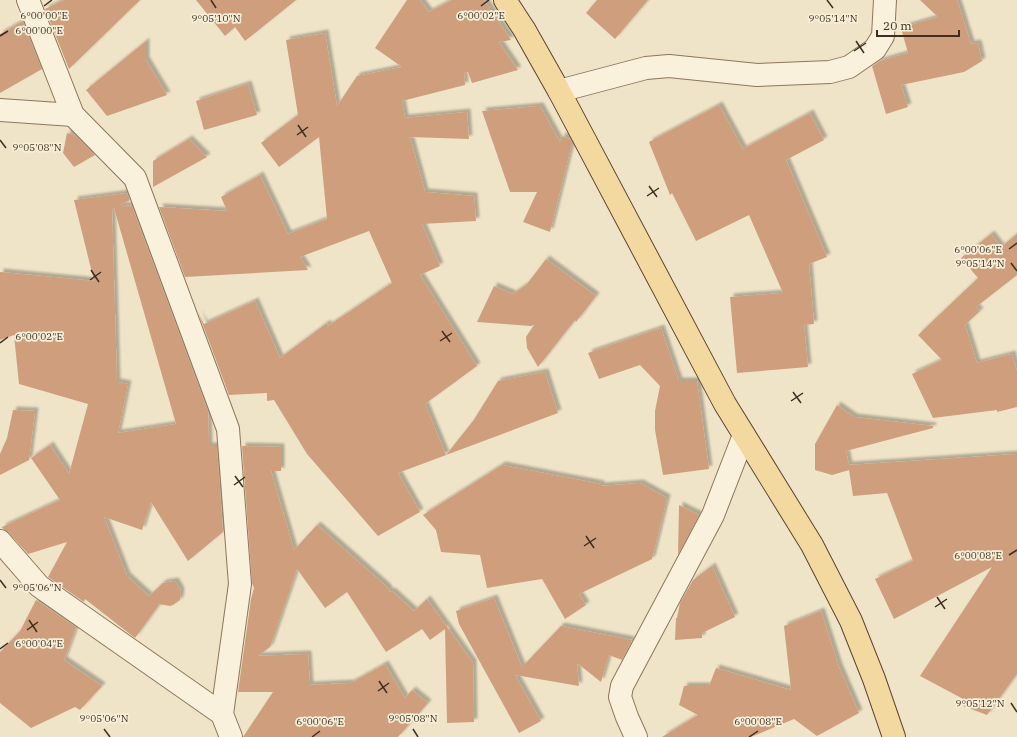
<svg xmlns="http://www.w3.org/2000/svg" width="1017" height="737" font-family="'IBM Plex Serif',serif">
  <style>
    .building { fill: #cf9f7d; fill-rule: evenodd; filter: url(#shadow) }
    .lines { fill: none; stroke-linecap: round; stroke-linejoin: round }
    .minor-casing { stroke: #8d765c; stroke-width: 24 }
    .major-casing { stroke: #5b4430; stroke-width: 24 }
    .minor { stroke: #faf1dc; stroke-width: 22 }
    .major { stroke: #f3d9a0; stroke-width: 22 }
    .ticks { fill: none; stroke: #3d2e20; stroke-width: 1.5 }
    .ticks-label { font-size: 10px; text-anchor: middle; fill: #3d2e20; stroke: #f7eed8; stroke-width: 3.5; stroke-linejoin: round; paint-order: stroke }
  </style>
  <defs>
    <filter id="shadow"><feDropShadow dx="3.5" dy="-3.5" stdDeviation="1" flood-color="#0004"/></filter>
  </defs>
  <rect width="100%" height="100%" fill="#f0e4c8"/>
  <g class="building">
    <path d="M 64,0 L 140,0 L 69,69 L 45,9 Z"/>
    <path d="M 196,0 L 296,0 L 245,41 L 235,27 L 225,36 Z"/>
    <path d="M 407,0 L 420,0 L 429,12 L 452,0 L 484,0 L 511,40 L 499,42 L 518,70 L 472,83 L 468,72 L 464,73 L 465,85 L 402,101 L 405,118 L 467,112 L 469,139 L 410,137 L 425,192 L 474,196 L 476,221 L 422,224 L 440,266 L 420,275 L 477,366 L 425,404 L 446,455 L 473,421 L 498,381 L 545,372 L 558,413 L 398,473 L 420,512 L 378,536 L 307,454 L 274,400 L 267,401 L 267,393 L 229,395 L 198,312 L 204,324 L 255,301 L 280,358 L 327,323 L 328,326 L 392,283 L 369,231 L 300,257 L 308,270 L 185,277 L 159,207 L 227,211 L 221,197 L 260,175 L 288,234 L 327,219 L 319,137 L 279,167 L 261,143 L 298,115 L 286,40 L 325,33 L 337,106 L 357,76 L 402,67 L 375,48 Z"/>
    <path d="M 597,0 L 648,0 L 615,39 L 586,13 Z"/>
    <path d="M 920,0 L 957,0 L 971,44 L 978,43 L 982,61 L 964,72 L 901,85 L 908,107 L 886,114 L 872,66 L 880,61 L 908,53 L 901,28 L 938,17 Z"/>
    <path d="M 23,21 L 42,69 L 0,93 L 0,34 Z"/>
    <path d="M 146,41 L 146,60 L 167,95 L 107,116 L 86,90 Z"/>
    <path d="M 248,84 L 257,115 L 204,130 L 196,101 Z"/>
    <path d="M 719,105 L 743,149 L 810,113 L 824,140 L 786,160 L 827,257 L 809,264 L 814,324 L 804,325 L 808,367 L 737,373 L 730,297 L 783,293 L 749,215 L 696,241 L 672,193 L 670,195 L 649,142 Z"/>
    <path d="M 540,106 L 560,142 L 562,136 L 570,139 L 572,143 L 550,232 L 523,222 L 537,192 L 510,192 L 482,111 Z"/>
    <path d="M 67,133 L 75,135 L 95,155 L 74,167 L 63,153 Z"/>
    <path d="M 189,139 L 207,157 L 153,187 L 153,161 Z"/>
    <path d="M 127,193 L 130,200 L 120,205 L 132,206 L 208,411 L 209,446 L 217,446 L 223,532 L 188,561 L 151,502 L 142,530 L 104,517 L 127,576 L 149,596 L 163,583 L 175,581 L 180,589 L 181,593 L 180,600 L 173,605 L 170,606 L 158,604 L 159,605 L 135,638 L 85,599 L 84,602 L 48,577 L 67,542 L 28,554 L 9,533 L 3,529 L 2,527 L 60,500 L 31,458 L 50,445 L 69,474 L 88,404 L 19,384 L 14,335 L 0,340 L 0,272 L 94,281 L 74,200 ZM 114,208 L 176,424 L 118,433 L 128,384 L 117,382 L 112,209 Z"/>
    <path d="M 991,234 L 1001,247 L 1017,234 L 1017,275 L 976,307 L 980,311 L 965,325 L 977,363 L 1012,354 L 1017,371 L 1017,407 L 997,412 L 997,410 L 933,418 L 912,374 L 942,360 L 918,335 L 978,278 L 961,258 Z"/>
    <path d="M 546,259 L 596,296 L 576,322 L 575,320 L 538,367 L 527,348 L 526,337 L 534,325 L 531,326 L 477,322 L 494,286 L 513,294 L 527,284 Z"/>
    <path d="M 661,328 L 679,381 L 697,381 L 709,469 L 663,475 L 655,430 L 655,411 L 660,386 L 640,365 L 599,379 L 588,353 Z"/>
    <path d="M 837,405 L 854,417 L 933,426 L 933,428 L 846,451 L 849,465 L 1017,454 L 1017,674 L 987,715 L 963,706 L 967,701 L 920,676 L 992,567 L 894,619 L 875,579 L 913,561 L 887,493 L 853,496 L 849,470 L 832,475 L 815,470 L 815,444 Z"/>
    <path d="M 13,410 L 35,411 L 29,460 L 0,475 L 0,454 L 7,438 Z"/>
    <path d="M 242,446 L 281,447 L 281,471 L 271,471 L 294,550 L 317,525 L 387,587 L 390,592 L 392,591 L 414,611 L 427,599 L 473,663 L 474,722 L 447,723 L 445,629 L 430,640 L 422,629 L 386,652 L 347,592 L 325,608 L 297,569 L 270,647 L 258,656 L 308,654 L 310,685 L 351,683 L 385,664 L 405,698 L 412,690 L 428,703 L 398,737 L 243,737 L 273,692 L 238,692 L 251,599 L 254,588 L 252,583 Z"/>
    <path d="M 502,465 L 601,484 L 601,486 L 640,483 L 667,498 L 652,559 L 579,594 L 586,605 L 565,619 L 542,579 L 487,588 L 480,555 L 441,552 L 436,530 L 423,515 Z"/>
    <path d="M 679,505 L 699,515 L 678,555 Z"/>
    <path d="M 712,566 L 735,617 L 702,633 L 702,638 L 675,640 L 676,618 L 677,618 L 680,603 L 693,580 Z"/>
    <path d="M 494,598 L 522,667 L 561,626 L 632,640 L 622,660 L 609,655 L 601,682 L 577,663 L 579,686 L 515,675 L 541,721 L 519,733 L 459,624 L 456,611 Z"/>
    <path d="M 36,600 L 76,627 L 64,660 L 102,686 L 80,710 L 75,707 L 31,728 L 0,703 L 0,652 L 20,631 Z"/>
    <path d="M 821,611 L 839,667 L 859,713 L 817,736 L 794,719 L 751,737 L 662,737 L 698,715 L 679,705 L 684,686 L 709,686 L 716,668 L 791,690 L 784,626 Z"/>
  </g>
  <g class="lines">
    <g class="minor-casing">
      <g id="minor">
        <path d="M 28,0 L 73,115 L 135,178 L 228,429 L 240,584 L 222,714 L 231,737"/>
        <path d="M 559,91 L 646,68 L 669,66 L 757,75 L 830,72 L 849,67 L 875,49 L 883,36 L 885,0"/>
        <path d="M 0,110 L 73,115"/>
        <path d="M 0,541 L 39,586 L 222,714"/>
        <path d="M 636,737 L 627,717 L 620,697 L 622,686 L 713,515 L 744,435"/>
      </g>
    </g>
    <g class="major-casing">
      <path id="major" d="M 505,0 L 524,29 L 559,91 L 725,404 L 812,545 L 851,621 L 874,679 L 894,737"/>
    </g>
    <use href="#minor" class="minor"/>
    <use href="#major" class="major"/>
  </g>
  <path class="ticks" d="M 211,0 L 216,8M 827,0 L 833,8M 44,6 L 52,0M 481,6 L 489,0M 0,36 L 8,31M 856,41 L 864,53M 854,51 L 866,43M 298,125 L 306,137M 297,135 L 308,127M 0,140 L 6,148M 649,186 L 657,197M 647,196 L 659,188M 1009,249 L 1017,243M 1011,263 L 1017,271M 91,270 L 99,282M 90,280 L 101,272M 442,331 L 450,342M 440,341 L 452,333M 0,343 L 8,337M 793,392 L 801,403M 791,401 L 803,393M 235,476 L 243,487M 234,485 L 245,477M 586,536 L 594,548M 584,546 L 596,538M 1009,555 L 1017,550M 0,580 L 6,588M 937,597 L 945,609M 935,607 L 947,599M 29,620 L 37,632M 27,630 L 38,622M 0,649 L 8,643M 379,681 L 387,693M 378,691 L 389,683M 1011,703 L 1017,712M 104,729 L 110,737M 413,729 L 418,737M 312,737 L 320,731M 749,737 L 758,731"/>
  <g class="ticks-label">
    <text x="44" y="19">6°00'00"E</text>
    <text x="481" y="19">6°00'02"E</text>
    <text x="216" y="22">9°05'10"N</text>
    <text x="833" y="22">9°05'14"N</text>
    <text x="39" y="34">6°00'00"E</text>
    <text x="37" y="151">9°05'08"N</text>
    <text x="978" y="253">6°00'06"E</text>
    <text x="980" y="267">9°05'14"N</text>
    <text x="39" y="340">6°00'02"E</text>
    <text x="978" y="559">6°00'08"E</text>
    <text x="37" y="591">9°05'06"N</text>
    <text x="39" y="647">6°00'04"E</text>
    <text x="980" y="707">9°05'12"N</text>
    <text x="104" y="722">9°05'06"N</text>
    <text x="413" y="722">9°05'08"N</text>
    <text x="320" y="725">6°00'06"E</text>
    <text x="758" y="725">6°00'08"E</text>
  </g>
  <path d="M877 30v6h82v-6" fill="none" stroke="#3d2e20" stroke-width="2"/>
  <text x="883" y="30" font-size="12" fill="#3d2e20" stroke="#f7eed8" stroke-width="3" paint-order="stroke">20 m</text>
</svg>
